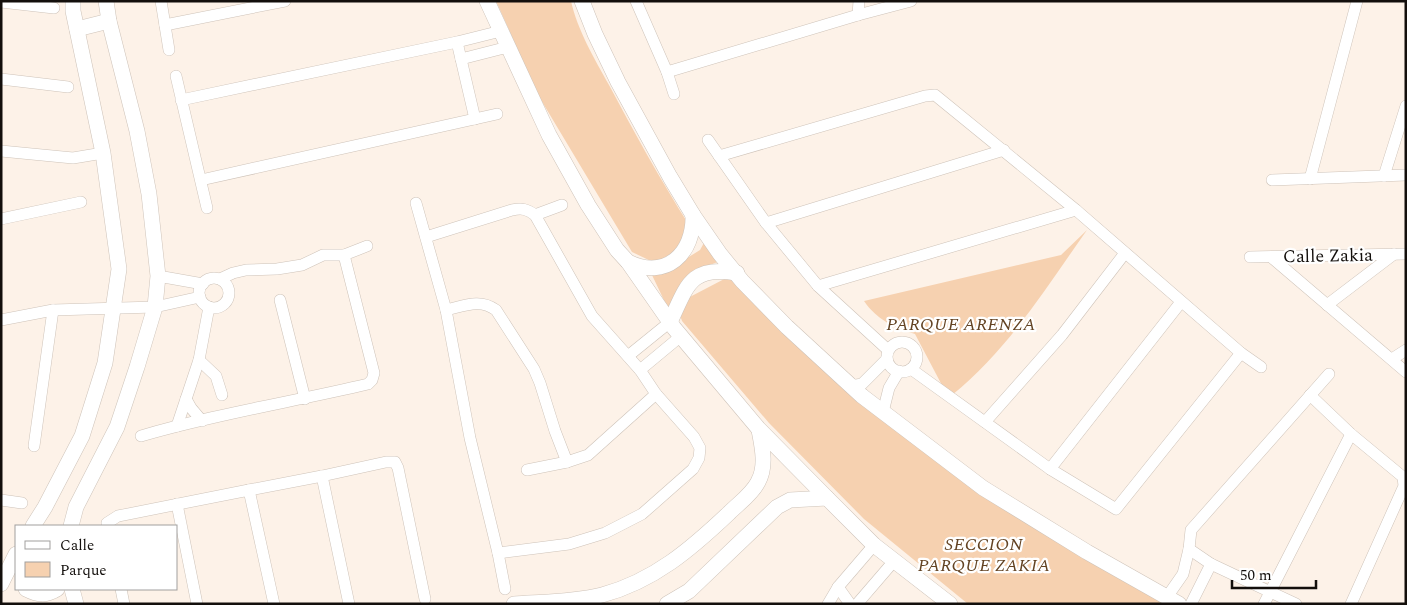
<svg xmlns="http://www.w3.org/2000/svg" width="1407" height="605" font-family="Spectral,serif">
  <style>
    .green { fill: #f6d1b0 }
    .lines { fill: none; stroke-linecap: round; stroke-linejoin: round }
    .street-casing { stroke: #cec3b9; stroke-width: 12 }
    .secondary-casing { stroke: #cec3b9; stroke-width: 16 }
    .street { stroke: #fff; stroke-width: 11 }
    .secondary { stroke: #fff; stroke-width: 15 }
    .labels { text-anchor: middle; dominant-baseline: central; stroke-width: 4.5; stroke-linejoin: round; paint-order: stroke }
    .street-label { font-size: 18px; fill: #130f0c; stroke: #fff }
    .park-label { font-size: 18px; font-style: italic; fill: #634323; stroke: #fff }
  </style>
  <rect width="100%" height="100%" fill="#fdf2e8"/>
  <g class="green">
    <path d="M 496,1 L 571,1 C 577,29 595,60 609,85 C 634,132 660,179 689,225 L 681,248 L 655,263 L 632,252 L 538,95 Z"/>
    <path d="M 1087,230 C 1046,288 1007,351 952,395 L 945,391 L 915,334 C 895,328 877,320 864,301 L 1061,255 Z"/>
    <path d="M 705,241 L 723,260 L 707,266 L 672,317 L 652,275 L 660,275 L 700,250 Z"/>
    <path d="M 730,276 L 982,496 L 1175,604 L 968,604 L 864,519 L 769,423 L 682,321 L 678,309 L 684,300 Z"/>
  </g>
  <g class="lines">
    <g class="street-casing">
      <g id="street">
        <path d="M 161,1 L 169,50"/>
        <path d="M 636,1 L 667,72 L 674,94"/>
        <path d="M 1,2 L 54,8"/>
        <path d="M 858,15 L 859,1"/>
        <path d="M 165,25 L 285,1"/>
        <path d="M 457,42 L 475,119"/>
        <path d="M 461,59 L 508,47"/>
        <path d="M 667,72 L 858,15 L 911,1"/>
        <path d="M 176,76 L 207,208"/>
        <path d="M 1,79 L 68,87"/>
        <path d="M 181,100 L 457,42 L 501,31"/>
        <path d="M 708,140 L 766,223 L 818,286 L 888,350"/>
        <path d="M 1,151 L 73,158 L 103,153"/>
        <path d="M 719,156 L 925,96 L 935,95 L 1076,210 L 1241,353 L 1261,367"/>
        <path d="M 1384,176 L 1406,106"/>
        <path d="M 1310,179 L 1357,1"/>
        <path d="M 201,180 L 497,114"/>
        <path d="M 1272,180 L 1406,175"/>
        <path d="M 416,203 L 446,310 L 470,438 L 498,553 L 505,589"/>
        <path d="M 535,215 L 562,205"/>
        <path d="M 1,219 L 81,202"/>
        <path d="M 766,223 L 1004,150"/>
        <path d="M 426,237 L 512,210 C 522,208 527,209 535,215 L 592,316 L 640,370 L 656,394 L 694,437 L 700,448 L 699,458 L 693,469 L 642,514 L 605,533 L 569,544 L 498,553"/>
        <path d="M 1250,257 L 1406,254"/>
        <path d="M 1271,257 L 1406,372"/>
        <path d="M 158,276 L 203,284"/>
        <circle cx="214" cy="293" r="15"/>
        <path d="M 220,279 L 233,273 L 246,270 L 277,269 L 302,265 L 323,255 L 344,255 L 367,246"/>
        <path d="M 818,286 L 1076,210"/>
        <path d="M 280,300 L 305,399"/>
        <path d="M 1327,305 L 1394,254"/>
        <path d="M 446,310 C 464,306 480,298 496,310 L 534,369 L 540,383 L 555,431 L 567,462"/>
        <path d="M 1,320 L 53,310 L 155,307 L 200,297"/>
        <circle cx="902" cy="357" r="15"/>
        <path d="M 628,356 L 670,322"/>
        <path d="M 1392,359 L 1406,350"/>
        <path d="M 199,360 L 216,376 L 222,395"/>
        <path d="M 911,369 L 1050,469 L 1116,509 L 1241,353"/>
        <path d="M 640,370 L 681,336"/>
        <path d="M 851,386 L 862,384 L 887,359"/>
        <path d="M 1310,395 L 1351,434 L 1403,477 L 1404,486 L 1351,604"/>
        <path d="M 186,399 L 191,408 L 202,421"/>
        <path d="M 883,412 L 889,388 L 899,371"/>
        <path d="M 985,422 L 1062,335 L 1125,253"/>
        <path d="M 177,426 L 199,360 L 209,307"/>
        <path d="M 141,436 C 215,414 292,402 368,384 L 372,380 L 374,373 L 344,255"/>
        <path d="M 34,446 L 53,310"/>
        <path d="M 1050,469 L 1181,302"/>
        <path d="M 527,470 L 567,462 L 588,455 L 656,394"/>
        <path d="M 322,476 L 349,604"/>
        <path d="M 249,490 L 322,476 L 386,462 L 395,462 L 398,468 L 425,599"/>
        <path d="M 1,500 L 22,503"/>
        <path d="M 177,504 L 197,604"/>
        <path d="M 108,526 L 107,523 L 118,516 L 249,490 L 274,604"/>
        <path d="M 1189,549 L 1211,564 L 1296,604"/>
        <path d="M 838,587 L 850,604"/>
        <path d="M 121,589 L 124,604"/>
        <path d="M 1167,597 L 1183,574 L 1189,549 L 1191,530 L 1329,374"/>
        <path d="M 828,604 L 838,587 L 874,545"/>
        <path d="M 857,604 L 894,561"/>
        <path d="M 1191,604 L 1211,564"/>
        <path d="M 1264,604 L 1351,434"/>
      </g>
    </g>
    <g class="secondary-casing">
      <g id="secondary">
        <path d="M 487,1 L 549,135 L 588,205 L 617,250 L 628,262 L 674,328 L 758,428 L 827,498 L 874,545 L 950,604"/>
        <path d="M 582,1 L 595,34 L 618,82 L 670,177 L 693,215 L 720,254 L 742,281 L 787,327 L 862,396 L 983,488 L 1087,552 L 1179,604"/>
        <path d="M 77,29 L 109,21"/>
        <path d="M 628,262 C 666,280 694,254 693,215"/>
        <path d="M 670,322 C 687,286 690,265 737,273"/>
        <path d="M 33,526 L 45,507 L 82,436 L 105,363 L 119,269 L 103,153 L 73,11 L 73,1"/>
        <path d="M 71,526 L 76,507 L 117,427 L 137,367 L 155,307 L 158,276 L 149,194 L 137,131 L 109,21 L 106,1"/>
        <path d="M 1,584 L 16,554"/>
        <path d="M 26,589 C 38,595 46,596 57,589"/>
        <path d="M 72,589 L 76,604"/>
        <path d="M 514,604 C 543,602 574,602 602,595 C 654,581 691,549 729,513 C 739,503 752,494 758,482 C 767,466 762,446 759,430"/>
        <path d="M 667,604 L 689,591 L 777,507 L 790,500 L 827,498"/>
      </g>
    </g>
    <use href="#street" class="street"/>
    <use href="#secondary" class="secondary"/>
  </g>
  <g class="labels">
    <g class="street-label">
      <text transform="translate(1328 256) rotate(-1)">Calle Zakia</text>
    </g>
    <g class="park-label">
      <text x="961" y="324">PARQUE ARENZA</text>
      <text x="984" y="544">SECCION<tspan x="984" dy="21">PARQUE ZAKIA</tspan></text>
    </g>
  </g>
  <rect width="1407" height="605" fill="none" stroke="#130f0c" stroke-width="5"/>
  <rect x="15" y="525" width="162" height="65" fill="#ffffff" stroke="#a19f9e"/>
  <rect x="25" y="541" width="25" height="8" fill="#ffffff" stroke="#a19f9e"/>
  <text x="60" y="550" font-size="15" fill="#130f0c">Calle</text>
  <rect x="25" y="562" width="25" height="15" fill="#f6d1b0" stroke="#a19f9e"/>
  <text x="60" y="575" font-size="15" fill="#130f0c">Parque</text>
  <path d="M1232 580v8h84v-8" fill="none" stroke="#130f0c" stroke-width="2.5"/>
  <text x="1240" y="580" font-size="15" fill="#130f0c" stroke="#ffffff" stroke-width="4" paint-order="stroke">50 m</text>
</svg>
